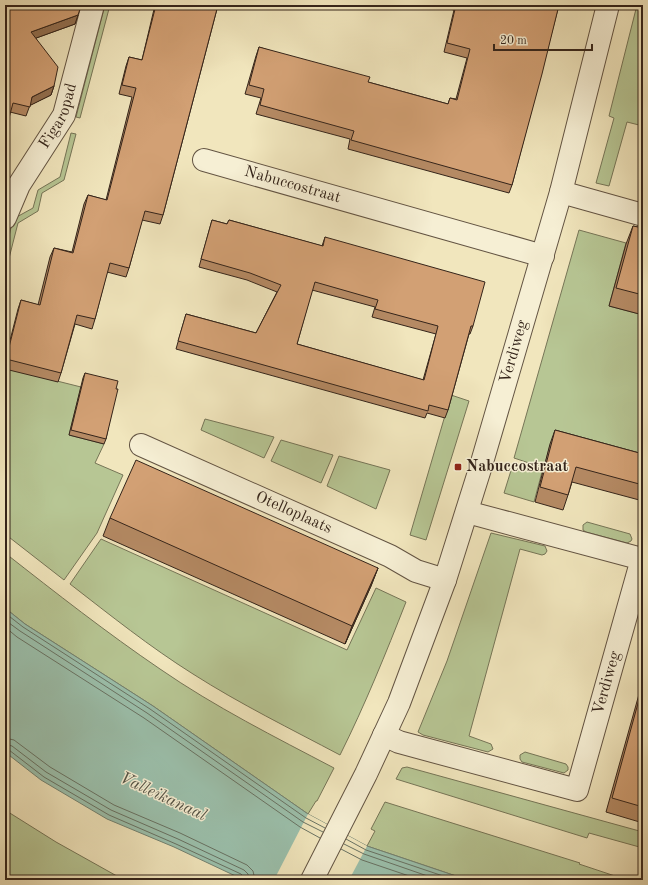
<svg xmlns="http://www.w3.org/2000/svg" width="648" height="885" font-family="'Old Standard TT',serif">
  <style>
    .green { fill: #b7c694; stroke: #767557 }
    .water { fill: #9bc0ac; stroke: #728272 }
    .pier { fill: #f1e6bd }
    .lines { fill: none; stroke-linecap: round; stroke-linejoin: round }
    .shore { stroke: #687263; stroke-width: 1 }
    .minor-casing { stroke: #635443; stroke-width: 24 }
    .minor { stroke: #f6efd4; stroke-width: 22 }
    .wall { fill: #b58a64; stroke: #34241a; fill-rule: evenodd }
    .shaded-wall { fill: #937051; stroke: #34241a }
    .building { fill: #d2a074; stroke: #34241a; fill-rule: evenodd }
    .poi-dot { fill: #8f2418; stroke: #f6efd4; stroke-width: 1.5 }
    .labels { text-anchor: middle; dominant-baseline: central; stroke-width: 3; stroke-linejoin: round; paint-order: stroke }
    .street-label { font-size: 16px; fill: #34241a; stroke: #f6efd4 }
    .poi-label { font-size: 16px; font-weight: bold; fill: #34241a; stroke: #f6efd4; text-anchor: start }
    .water-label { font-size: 17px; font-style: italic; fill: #535346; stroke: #f6efd4 }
  </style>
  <rect width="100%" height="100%" fill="#f1e6bd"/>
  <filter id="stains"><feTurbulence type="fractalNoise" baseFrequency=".005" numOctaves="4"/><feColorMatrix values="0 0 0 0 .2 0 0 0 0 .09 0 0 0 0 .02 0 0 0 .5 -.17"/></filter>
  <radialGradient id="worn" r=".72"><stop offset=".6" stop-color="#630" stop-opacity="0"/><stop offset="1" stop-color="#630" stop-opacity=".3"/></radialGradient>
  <g class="green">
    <path d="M 105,5 L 110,5 L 80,118 L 76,117 Z"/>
    <path d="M 637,5 L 643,5 L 643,126 L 627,122 L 609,186 L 596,183 L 614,118 L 609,116 Z"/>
    <path d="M 71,133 L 76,134 L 64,180 L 42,193 L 38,211 L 18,223 L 5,274 L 5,245 L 7,245 L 13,219 L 33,208 L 38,190 L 60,177 Z"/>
    <path d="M 579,230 L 626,243 L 609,306 L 643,315 L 643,470 L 550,445 L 544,468 L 514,458 Z"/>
    <path d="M 5,368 L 81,387 L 69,435 L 104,444 L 95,463 L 123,475 L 97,533 L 64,580 L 5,534 Z"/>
    <path d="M 451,395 L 469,401 L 426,540 L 410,535 Z"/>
    <path d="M 205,419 L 274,437 L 264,458 L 201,430 Z"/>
    <path d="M 281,440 L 333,455 L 321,483 L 271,461 Z"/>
    <path d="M 339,456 L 390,470 L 376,509 L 327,486 Z"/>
    <path d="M 513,464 L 542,472 L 534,502 L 504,493 Z"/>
    <path d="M 587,522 L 630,534 L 632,539 L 631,541 L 627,543 L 586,532 L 583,530 L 583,525 Z"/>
    <path d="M 491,533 L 545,546 L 547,551 L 545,554 L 542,555 L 520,549 L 469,736 L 491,744 L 493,749 L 488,752 L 423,735 L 418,732 L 447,661 Z"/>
    <path d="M 101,539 L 347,650 L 376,588 L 406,602 C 386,653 365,705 340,755 C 291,729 240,704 193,674 C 150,647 110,615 70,584 Z"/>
    <path d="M 5,553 C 56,593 107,633 160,669 C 215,707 275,737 334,768 L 317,801 L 316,801 L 308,814 L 153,706 L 25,624 L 5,608 Z"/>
    <path d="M 525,752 L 566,764 L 568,767 L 568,770 L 564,773 L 522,762 L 520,759 L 520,755 Z"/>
    <path d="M 407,767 L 643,832 L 643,848 L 589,833 L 587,838 L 396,779 L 402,768 Z"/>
    <path d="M 385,802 L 580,863 L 579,864 L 627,880 L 462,880 L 459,877 L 367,846 L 375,831 L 371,829 Z"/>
    <path d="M 5,810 L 56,842 L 124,880 L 6,880 L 5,877 Z"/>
  </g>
  <path class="water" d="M 5,608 L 25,624 L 153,706 L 308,814 L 367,846 L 459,877 L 462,880 L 244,880 L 174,847 L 107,819 L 41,780 L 5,752 Z"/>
  <path class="pier" d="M 308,814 L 367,846 L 349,880 L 274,880 Z"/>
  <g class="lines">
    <g class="shore">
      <path d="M 5,613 L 23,627 L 150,709 L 306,818 L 325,828"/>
      <path d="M 5,620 L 20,631 L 147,713 L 303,822 L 323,832"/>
      <path d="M 5,627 L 17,637 L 144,718 L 300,827 L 320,838"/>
      <path d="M 5,738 L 14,740 L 50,767 L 114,805 L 180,833 L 247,865 L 253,871 L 255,880"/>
      <path d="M 5,744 L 12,746 L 46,772 L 111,810 L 178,839 L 244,870 L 248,874 L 249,880"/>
      <path d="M 5,749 L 9,750 L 44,777 L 109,815 L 176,844 L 241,874 L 244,877 L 244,880"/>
      <path d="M 346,839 L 366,850 L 455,880"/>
      <path d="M 344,844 L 364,854 L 439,880"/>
      <path d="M 341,849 L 362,860 L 421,880"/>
    </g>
    <g class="minor-casing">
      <g id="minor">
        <path id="s1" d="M 204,160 L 543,256"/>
        <path d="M 561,192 L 643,215"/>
        <path id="s2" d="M 5,218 L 19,185 L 64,115 L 93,5"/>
        <path id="s3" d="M 141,445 L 390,556 L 416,571 L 445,580"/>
        <path id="s4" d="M 384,735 L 399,742 L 577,790 L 642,559 L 467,512"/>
        <path id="s5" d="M 312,880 L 366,774 L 399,703 L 445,580 L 480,469 L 561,192 L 608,5"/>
      </g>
    </g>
    <use href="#minor" class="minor"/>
  </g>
  <g class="wall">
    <path d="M 5,5 L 78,15 L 75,24 L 36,38 L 54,86 L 51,95 L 30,105 L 26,116 L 10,112 Z"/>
    <path d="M 155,5 L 218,5 L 163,215 L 160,224 L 142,220 L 129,268 L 126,277 L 107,272 L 95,319 L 92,329 L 75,324 L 61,373 L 58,382 L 5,369 L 5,360 L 18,309 L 21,300 L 38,305 L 50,257 L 54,248 L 72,252 L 84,204 L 88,195 L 106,200 L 132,97 L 119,94 L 126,66 L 129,57 L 142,60 Z"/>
    <path d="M 432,5 L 559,5 L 512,185 L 509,193 L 348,149 L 350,139 L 256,114 L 261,98 L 245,94 L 256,56 L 259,47 L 368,82 L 448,104 L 450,98 L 456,99 L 467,58 L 444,52 L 454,10 Z"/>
    <path d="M 212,220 L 227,224 L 229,220 L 322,246 L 325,237 L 473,326 L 470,334 L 469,334 L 448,410 L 445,418 L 427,413 L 425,418 L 176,349 L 186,314 L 256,333 L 277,292 L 247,280 L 199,267 ZM 312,290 L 375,307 L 372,317 L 436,334 L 423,380 L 297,344 Z"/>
    <path d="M 633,226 L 643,228 L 643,315 L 609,306 L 626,244 Z"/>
    <path d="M 85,373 L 116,389 L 106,439 L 104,444 L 69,435 L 83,378 Z"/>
    <path d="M 555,430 L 643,454 L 643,501 L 572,482 L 568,495 L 563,510 L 535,502 L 550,444 Z"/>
    <path d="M 110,518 L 378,568 L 371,586 L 345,644 L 103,536 Z"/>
    <path d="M 643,680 L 643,823 L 606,812 Z"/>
  </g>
  <g class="shaded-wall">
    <path d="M 78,15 L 75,24 L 28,41 L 31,32 Z"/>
    <path d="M 54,86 L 51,95 L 29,106 L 32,97 Z"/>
    <path d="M 378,568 L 371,586 L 345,644 L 352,626 Z"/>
  </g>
  <g class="building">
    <path d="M 5,5 L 64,5 L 80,9 L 78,15 L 31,32 L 58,67 L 54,86 L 32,97 L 30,107 L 13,103 L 5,133 Z"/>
    <path d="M 156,5 L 218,5 L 163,215 L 145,211 L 129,268 L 110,263 L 95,319 L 77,315 L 61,373 L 6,359 L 21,300 L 40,305 L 54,248 L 73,253 L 88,195 L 107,200 L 136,88 L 122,85 L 129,57 L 142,60 Z"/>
    <path d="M 456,5 L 559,5 L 542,74 L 512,185 L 351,140 L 354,131 L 260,105 L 264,89 L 249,85 L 259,47 L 370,77 L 368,82 L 448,104 L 450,98 L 457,100 L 470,49 L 447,43 Z"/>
    <path d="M 212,220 L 227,224 L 229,220 L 323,246 L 325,237 L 485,282 L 473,326 L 471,326 L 448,410 L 429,405 L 428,411 L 178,341 L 186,314 L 256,333 L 281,285 L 250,273 L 201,259 ZM 315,282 L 378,300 L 375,309 L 438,326 L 424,380 L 297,344 Z"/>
    <path d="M 633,226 L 643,228 L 643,295 L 616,288 Z"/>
    <path d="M 85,373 L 118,381 L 116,389 L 118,389 L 106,439 L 71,430 Z"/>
    <path d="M 555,430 L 643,454 L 643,485 L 576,467 L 568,495 L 540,487 Z"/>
    <path d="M 136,460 L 378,568 L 352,626 L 110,518 Z"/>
    <path d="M 643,685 L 643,807 L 612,798 Z"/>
  </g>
  <rect class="poi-dot" x="454" y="463" width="8" height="8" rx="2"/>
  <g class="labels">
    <g class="street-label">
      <text stroke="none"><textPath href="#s2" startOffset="116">Figaropad</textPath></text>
      <text stroke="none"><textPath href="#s1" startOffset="92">Nabuccostraat</textPath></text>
      <text stroke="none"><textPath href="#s5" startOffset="567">Verdiweg</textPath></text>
      <text stroke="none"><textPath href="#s3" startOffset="167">Otelloplaats</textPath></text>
      <text stroke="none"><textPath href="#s4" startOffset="312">Verdiweg</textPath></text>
    </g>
    <g class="poi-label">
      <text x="466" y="467">Nabuccostraat</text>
    </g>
    <g class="water-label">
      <text transform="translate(163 797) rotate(25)">Valleikanaal</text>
    </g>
  </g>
  <rect width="648" height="885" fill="none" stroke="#f1e6bd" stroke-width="20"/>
  <rect x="6" y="6" width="636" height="873" fill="none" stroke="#34241a" stroke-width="2"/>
  <rect x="10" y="10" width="628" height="865" fill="none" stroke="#34241a"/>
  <path d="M494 44v6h98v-6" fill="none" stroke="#34241a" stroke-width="2"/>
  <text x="500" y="44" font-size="12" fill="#34241a" stroke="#f6efd4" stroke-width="3" paint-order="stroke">20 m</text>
  <rect width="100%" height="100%" filter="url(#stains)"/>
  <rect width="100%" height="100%" fill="url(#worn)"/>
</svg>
